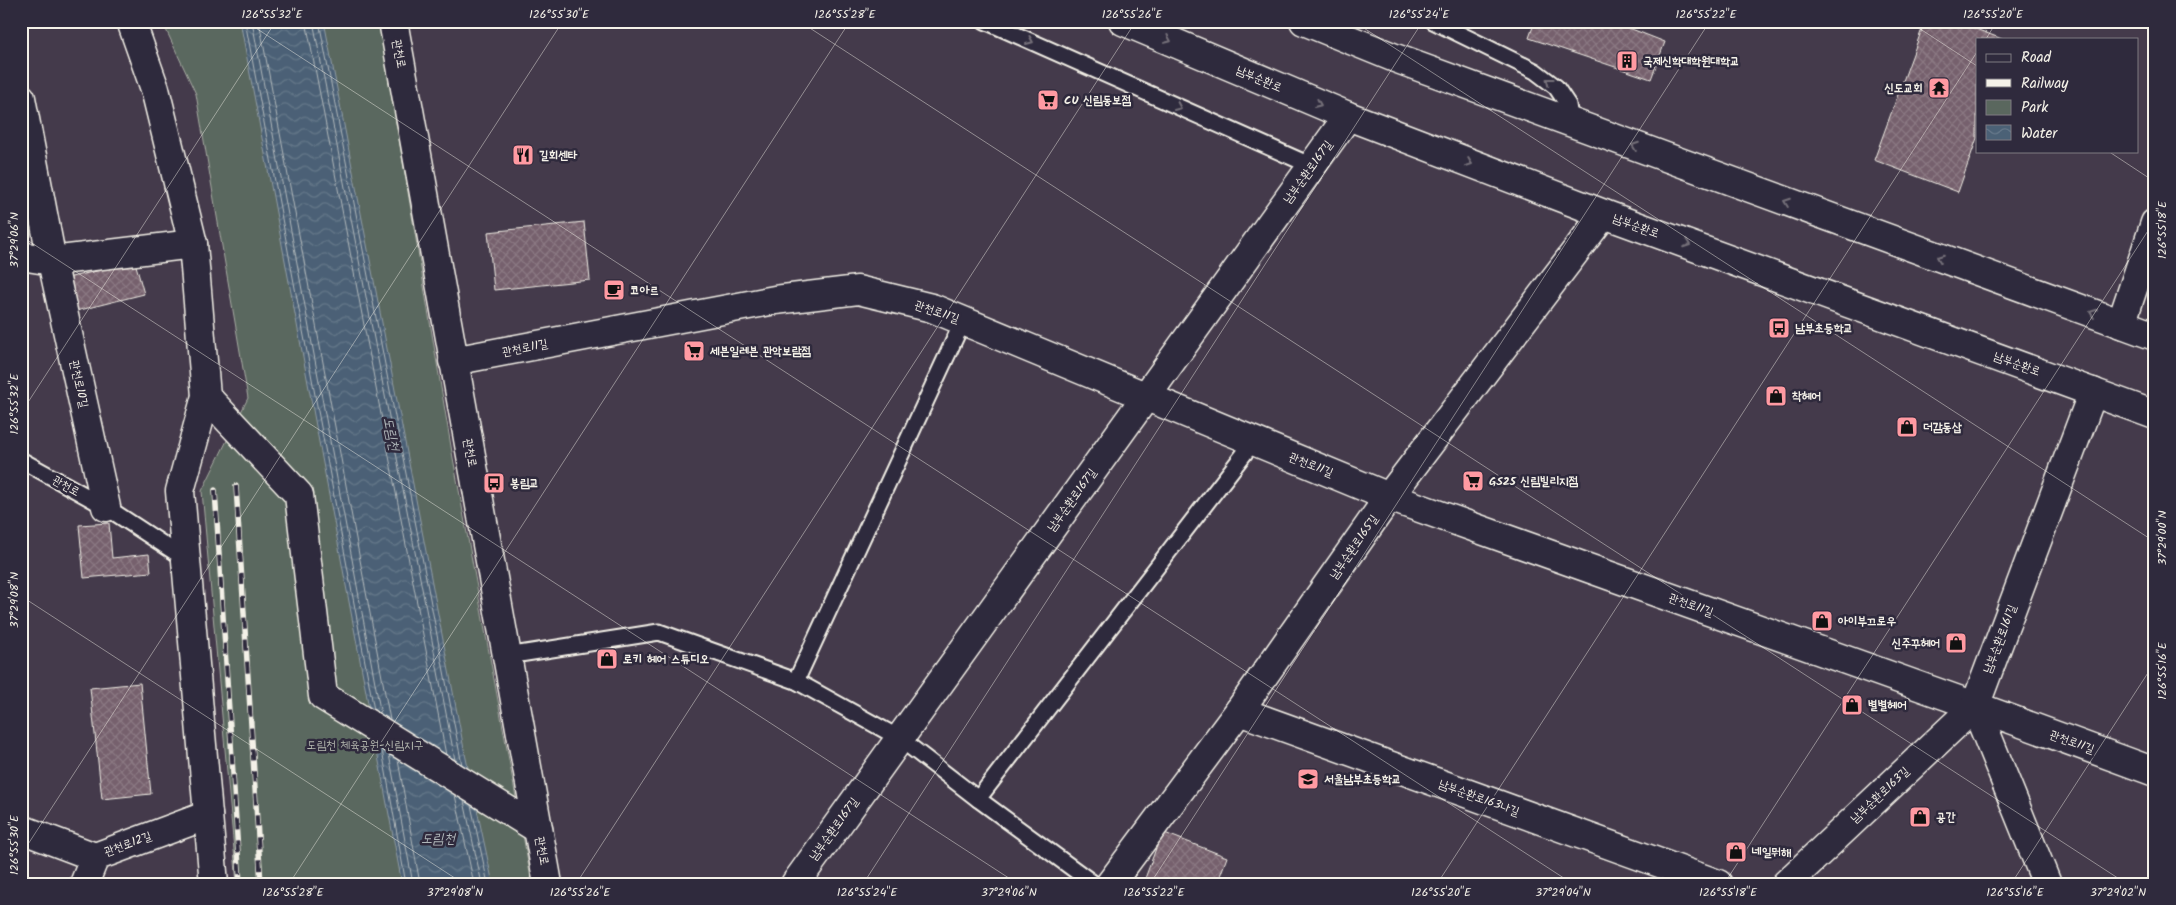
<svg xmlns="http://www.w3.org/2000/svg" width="2176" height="905" font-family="Kalam,'Poor Story',sans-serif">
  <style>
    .green { fill: #5a675e; stroke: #a7aca3 }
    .water { fill: url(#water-waves); stroke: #8f9ba4 }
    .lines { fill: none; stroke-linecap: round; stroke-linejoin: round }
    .shore { stroke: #b0b7ba; stroke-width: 1 }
    .building { fill: url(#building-cross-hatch); stroke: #f4f1e8 }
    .service-casing { stroke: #f4f1e8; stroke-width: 19 }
    .minor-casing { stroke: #f4f1e8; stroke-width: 31 }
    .tertiary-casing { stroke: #f4f1e8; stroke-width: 31 }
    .secondary-casing { stroke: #f4f1e8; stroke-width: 31 }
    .primary-casing { stroke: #f4f1e8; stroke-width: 31 }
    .service { stroke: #2f2a3d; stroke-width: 15 }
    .minor { stroke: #2f2a3d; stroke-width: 28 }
    .tertiary { stroke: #2f2a3d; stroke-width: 28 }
    .secondary { stroke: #2f2a3d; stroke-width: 28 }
    .primary { stroke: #2f2a3d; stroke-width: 28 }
    .rail-casing { stroke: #f4f1e8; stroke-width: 5.5 }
    .rail { stroke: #2f2a3d; stroke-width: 4; stroke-dasharray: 11; stroke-linecap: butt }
    .oneway { stroke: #747079 }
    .ticks { fill: none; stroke: #f4f1e8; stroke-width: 1; stroke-opacity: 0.45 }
    .labels { text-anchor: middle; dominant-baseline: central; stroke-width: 5; stroke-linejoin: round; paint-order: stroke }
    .street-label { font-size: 12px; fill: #f4f1e8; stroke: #2f2a3d }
    .poi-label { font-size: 12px; font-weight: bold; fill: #f4f1e8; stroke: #2f2a3d; text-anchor: start }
    .park-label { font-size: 12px; fill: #b6bab1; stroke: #2f2a3d }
    .water-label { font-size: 14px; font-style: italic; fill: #b0b7ba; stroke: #2f2a3d }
    .neatline { fill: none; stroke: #f4f1e8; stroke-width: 2 }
    .ticks-label { font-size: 12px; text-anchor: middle; fill: #f4f1e8 }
  </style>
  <defs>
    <pattern id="water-waves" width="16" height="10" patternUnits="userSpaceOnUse" patternTransform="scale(1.25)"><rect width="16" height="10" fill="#4b6176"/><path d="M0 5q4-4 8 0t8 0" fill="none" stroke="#66788a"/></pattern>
    <pattern id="building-cross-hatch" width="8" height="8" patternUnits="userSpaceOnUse" patternTransform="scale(1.25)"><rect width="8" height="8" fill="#76616d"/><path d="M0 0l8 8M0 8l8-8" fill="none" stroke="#8a7882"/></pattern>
  </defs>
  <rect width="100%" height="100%" fill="#443a4b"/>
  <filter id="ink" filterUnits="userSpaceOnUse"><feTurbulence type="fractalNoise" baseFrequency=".02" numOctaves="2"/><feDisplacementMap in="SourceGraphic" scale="10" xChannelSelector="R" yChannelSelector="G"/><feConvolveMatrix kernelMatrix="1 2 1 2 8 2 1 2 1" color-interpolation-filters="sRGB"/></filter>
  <g filter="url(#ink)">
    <path class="green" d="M 162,21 L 379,21 L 453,458 L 532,884 L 237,884 L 202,491 L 248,398 L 196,94 Z"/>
    <path class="water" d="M 240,21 L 324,21 L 464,749 L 493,884 L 402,884 Z"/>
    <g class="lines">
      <g class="shore">
        <path d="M 245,21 L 374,710"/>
        <path d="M 252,21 L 381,715"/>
        <path d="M 259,21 L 390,720"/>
        <path d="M 306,21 L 446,755"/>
        <path d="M 313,21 L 455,760"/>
        <path d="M 319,21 L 462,765"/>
        <path d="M 382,750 L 406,884"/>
        <path d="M 389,754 L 413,884"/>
        <path d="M 398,760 L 420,884"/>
        <path d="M 455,795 L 474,884"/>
        <path d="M 464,801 L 482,884"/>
        <path d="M 471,805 L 488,884"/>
      </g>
    </g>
    <g class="building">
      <path d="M 1535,21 L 1611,21 L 1665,42 L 1651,79 L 1529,38 Z"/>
      <path d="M 1925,21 L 1955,21 L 2002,39 L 1977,39 L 1977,138 L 1958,192 L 1874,160 Z"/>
      <path d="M 584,222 L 590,280 L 494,290 L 488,232 Z"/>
      <path d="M 135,262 L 144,294 L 76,311 L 67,278 Z"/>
      <path d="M 109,523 L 112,558 L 149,554 L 151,572 L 84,578 L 79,525 Z"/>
      <path d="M 140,683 L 151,794 L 102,799 L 90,688 Z"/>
      <path d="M 1162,832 L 1227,857 L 1217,884 L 1143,884 Z"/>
    </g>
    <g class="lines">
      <g class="service-casing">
        <g id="service">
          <path d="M 985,21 L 1312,166"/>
          <path d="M 1433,21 L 1535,71 L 1556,87 L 1568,105 L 1571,123"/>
          <path d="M 21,460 L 106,507 L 187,560"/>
          <path d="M 507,656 L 659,632 L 796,681 L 899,738 L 978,799"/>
          <path d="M 796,681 L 963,321"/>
          <path d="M 1094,884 L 978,799 L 1254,441"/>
        </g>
      </g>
      <g class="minor-casing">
        <g id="minor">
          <path d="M 21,98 L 52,261 L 106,507"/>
          <path d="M 21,256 L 52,261 L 193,244"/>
          <path d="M 2121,324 L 2155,223"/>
          <path d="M 453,361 L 775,300 L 858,290 L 932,308 L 1389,497 L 1975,706 L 2155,772"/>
          <path d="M 206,396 L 299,495 L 323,696 L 538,829"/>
          <path d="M 1239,711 L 1718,884"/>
          <path d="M 21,829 L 95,857 L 208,815"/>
          <path d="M 84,884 L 95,857"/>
          <path d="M 795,884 L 1348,116"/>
          <path d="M 1110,884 L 1239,711 L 1389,497 L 1604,214"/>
          <path d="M 1786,884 L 1975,706"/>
          <path d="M 2047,884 L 1975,706 L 2093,392"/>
        </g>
      </g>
      <g class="tertiary-casing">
        <path id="tertiary" d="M 131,21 L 155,89 L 193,244 L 206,396 L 180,491 L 214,884"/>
      </g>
      <g class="secondary-casing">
        <path id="secondary" d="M 393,21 L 548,884"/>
      </g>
      <g class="primary-casing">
        <g id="primary">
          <path d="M 1123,21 L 1348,116 L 1604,214 L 2155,415"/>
          <path d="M 1304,21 L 1395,58 L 2155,336"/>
        </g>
      </g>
      <use href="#service" class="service"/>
      <use href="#minor" class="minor"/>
      <use href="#tertiary" class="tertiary"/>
      <use href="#secondary" class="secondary"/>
      <use href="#primary" class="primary"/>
      <g class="rail-casing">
        <g id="rail">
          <path d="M 236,486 L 261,884"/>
          <path d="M 215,490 L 240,884"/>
        </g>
      </g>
      <use href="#rail" class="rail"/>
    </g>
    <defs><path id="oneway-chevron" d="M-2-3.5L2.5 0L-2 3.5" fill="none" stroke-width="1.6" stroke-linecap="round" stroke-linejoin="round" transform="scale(1.25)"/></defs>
    <g class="oneway">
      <use href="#oneway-chevron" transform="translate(1168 40) rotate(23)"/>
      <use href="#oneway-chevron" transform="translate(1030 41) rotate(24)"/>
      <use href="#oneway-chevron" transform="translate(1549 81) rotate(-142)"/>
      <use href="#oneway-chevron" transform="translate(1318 104) rotate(23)"/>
      <use href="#oneway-chevron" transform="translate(1178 107) rotate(24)"/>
      <use href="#oneway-chevron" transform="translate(1635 146) rotate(-160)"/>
      <use href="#oneway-chevron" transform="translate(1469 163) rotate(21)"/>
      <use href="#oneway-chevron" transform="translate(1787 202) rotate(-160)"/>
      <use href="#oneway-chevron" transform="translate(1687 244) rotate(20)"/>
      <use href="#oneway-chevron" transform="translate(1940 258) rotate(-160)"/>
      <use href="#oneway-chevron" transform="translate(2093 313) rotate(-160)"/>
    </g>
  </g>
  <path class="ticks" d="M 245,21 L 1573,884M 799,21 L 2127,884M 1353,21 L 2155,542M 1908,21 L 1977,66M 1986,39 L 1997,21M 2108,151 L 2155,182M 21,236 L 1018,884M 21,413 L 276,21M 21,596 L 464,884M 21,855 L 563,21M 289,884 L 850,21M 576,884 L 1136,21M 863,884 L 1423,21M 1150,884 L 1710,21M 1437,884 L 1977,52M 1724,884 L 2155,220M 2011,884 L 2155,662"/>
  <defs>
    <g id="building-square" transform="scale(1.125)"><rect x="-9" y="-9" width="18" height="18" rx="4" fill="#ff9aa2" stroke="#2f2a3d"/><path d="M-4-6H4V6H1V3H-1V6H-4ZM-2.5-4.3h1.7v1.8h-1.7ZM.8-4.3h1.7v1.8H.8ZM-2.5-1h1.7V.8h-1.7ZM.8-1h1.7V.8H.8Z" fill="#111"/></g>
    <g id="temple-square" transform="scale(1.125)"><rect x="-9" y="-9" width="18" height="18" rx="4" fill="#ff9aa2" stroke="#2f2a3d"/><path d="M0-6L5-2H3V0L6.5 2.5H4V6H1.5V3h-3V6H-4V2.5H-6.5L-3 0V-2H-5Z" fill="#111"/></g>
    <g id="supermarket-square" transform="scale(1.125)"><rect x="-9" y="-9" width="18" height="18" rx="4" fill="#ff9aa2" stroke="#2f2a3d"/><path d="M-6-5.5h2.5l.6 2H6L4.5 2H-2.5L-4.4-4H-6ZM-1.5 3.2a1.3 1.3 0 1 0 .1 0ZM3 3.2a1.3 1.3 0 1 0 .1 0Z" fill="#111"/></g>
    <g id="restaurant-square" transform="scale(1.125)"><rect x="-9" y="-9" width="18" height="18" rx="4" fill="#ff9aa2" stroke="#2f2a3d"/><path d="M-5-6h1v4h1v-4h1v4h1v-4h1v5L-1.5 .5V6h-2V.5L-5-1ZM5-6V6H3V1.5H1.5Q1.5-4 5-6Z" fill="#111"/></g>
    <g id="cafe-square" transform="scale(1.125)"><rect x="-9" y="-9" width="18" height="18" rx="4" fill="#ff9aa2" stroke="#2f2a3d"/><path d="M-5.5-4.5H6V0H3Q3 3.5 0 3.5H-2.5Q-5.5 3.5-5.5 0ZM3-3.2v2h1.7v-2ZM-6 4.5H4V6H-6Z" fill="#111"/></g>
    <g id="bus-square" transform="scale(1.125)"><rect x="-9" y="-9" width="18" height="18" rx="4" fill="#ff9aa2" stroke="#2f2a3d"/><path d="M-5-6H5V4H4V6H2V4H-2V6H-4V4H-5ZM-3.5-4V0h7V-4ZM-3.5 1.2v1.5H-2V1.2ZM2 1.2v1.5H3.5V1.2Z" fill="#111"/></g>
    <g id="shop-square" transform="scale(1.125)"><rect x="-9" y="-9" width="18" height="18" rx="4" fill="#ff9aa2" stroke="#2f2a3d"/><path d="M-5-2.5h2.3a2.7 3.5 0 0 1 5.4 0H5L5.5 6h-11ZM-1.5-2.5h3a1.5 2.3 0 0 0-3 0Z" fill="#111"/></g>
    <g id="school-square" transform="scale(1.125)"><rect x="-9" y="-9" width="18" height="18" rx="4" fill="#ff9aa2" stroke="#2f2a3d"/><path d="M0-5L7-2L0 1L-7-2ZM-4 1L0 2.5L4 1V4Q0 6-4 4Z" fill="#111"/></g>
  </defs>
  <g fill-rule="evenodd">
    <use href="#building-square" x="1627" y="61"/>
    <use href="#temple-square" x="1939" y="88"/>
    <use href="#supermarket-square" x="1048" y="100"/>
    <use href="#restaurant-square" x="523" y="155"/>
    <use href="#cafe-square" x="614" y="290"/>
    <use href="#bus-square" x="1779" y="328"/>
    <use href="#supermarket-square" x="694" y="351"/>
    <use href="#shop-square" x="1776" y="396"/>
    <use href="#shop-square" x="1907" y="427"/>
    <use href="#supermarket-square" x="1473" y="481"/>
    <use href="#bus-square" x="494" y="483"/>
    <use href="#shop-square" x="1822" y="621"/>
    <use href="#shop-square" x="1956" y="643"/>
    <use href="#shop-square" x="607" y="659"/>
    <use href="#shop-square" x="1852" y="705"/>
    <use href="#school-square" x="1308" y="779"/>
    <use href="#shop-square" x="1920" y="817"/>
    <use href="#shop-square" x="1736" y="852"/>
  </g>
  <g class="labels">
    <g class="street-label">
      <text transform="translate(399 54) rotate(80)">관천로</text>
      <text transform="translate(1259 79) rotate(23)">남부순환로</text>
      <text transform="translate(1308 172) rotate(-54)">남부순환로167길</text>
      <text transform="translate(1636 226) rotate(20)">남부순환로</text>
      <text transform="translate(937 312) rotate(19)">관천로11길</text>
      <text transform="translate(525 348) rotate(-11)">관천로11길</text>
      <text transform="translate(2017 364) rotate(20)">남부순환로</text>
      <text transform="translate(79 384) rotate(78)">관천로10길</text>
      <text transform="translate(470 453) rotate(80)">관천로</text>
      <text transform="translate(1311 465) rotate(22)">관천로11길</text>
      <text transform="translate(66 486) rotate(29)">관천로</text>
      <text transform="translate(1072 500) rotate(-54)">남부순환로167길</text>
      <text transform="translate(1354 547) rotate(-55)">남부순환로165길</text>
      <text transform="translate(1691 605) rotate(20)">관천로11길</text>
      <text transform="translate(2000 639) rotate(-69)">남부순환로161길</text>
      <text transform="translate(2072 742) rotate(20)">관천로11길</text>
      <text transform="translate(1880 795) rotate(-43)">남부순환로163길</text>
      <text transform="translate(1479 798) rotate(20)">남부순환로163나길</text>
      <text transform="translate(834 829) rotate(-54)">남부순환로167길</text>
      <text transform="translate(128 844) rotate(-20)">관천로12길</text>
      <text transform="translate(542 851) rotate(80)">관천로</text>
    </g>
    <g class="poi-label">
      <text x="1643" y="61">국제신학대학원대학교</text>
      <text x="1923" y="88" text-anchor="end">신도교회</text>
      <text x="1064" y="100">CU 신림동보점</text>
      <text x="539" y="155">길회센타</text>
      <text x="630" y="290">코아르</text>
      <text x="1795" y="328">남부초등학교</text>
      <text x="710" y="351">세븐일레븐 관악보람점</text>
      <text x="1792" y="396">착헤어</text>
      <text x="1923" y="427">더감동삽</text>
      <text x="1489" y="481">GS25 신림빌리지점</text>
      <text x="510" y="483">봉림교</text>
      <text x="1838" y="621">아이부끄로우</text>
      <text x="1940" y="643" text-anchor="end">신주꾸헤어</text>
      <text x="623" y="659">로키 헤어 스튜디오</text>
      <text x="1868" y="705">별별헤어</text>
      <text x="1324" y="779">서울남부초등학교</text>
      <text x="1936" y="817">공간</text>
      <text x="1752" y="852">네일뭐해</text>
    </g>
    <g class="park-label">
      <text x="365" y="745">도림천 체육공원-신림지구</text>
    </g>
    <g class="water-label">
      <text transform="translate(391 434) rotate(79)">도림천</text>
      <text x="438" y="839">도림천</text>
    </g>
  </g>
  <rect width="2176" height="905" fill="none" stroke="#2f2a3d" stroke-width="55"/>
  <rect x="1976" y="38" width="162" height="115" fill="#2f2a3d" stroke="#7e7a81"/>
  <rect x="1986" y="54" width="25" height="8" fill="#2f2a3d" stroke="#7e7a81"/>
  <text x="2021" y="62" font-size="15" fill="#f4f1e8">Road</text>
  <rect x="1986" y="79" width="25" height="8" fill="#f4f1e8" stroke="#7e7a81"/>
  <text x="2021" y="88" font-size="15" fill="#f4f1e8">Railway</text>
  <rect x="1986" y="100" width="25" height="15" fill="#5a675e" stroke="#7e7a81"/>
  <text x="2021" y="112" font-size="15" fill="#f4f1e8">Park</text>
  <rect x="1986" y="125" width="25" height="15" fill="url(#water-waves)" stroke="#7e7a81"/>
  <text x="2021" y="138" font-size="15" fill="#f4f1e8">Water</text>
  <rect x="28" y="28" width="2120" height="850" class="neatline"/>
  <g class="ticks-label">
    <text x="272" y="18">126°55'32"E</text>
    <text x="559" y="18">126°55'30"E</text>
    <text x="845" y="18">126°55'28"E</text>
    <text x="1132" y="18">126°55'26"E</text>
    <text x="1419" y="18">126°55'24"E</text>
    <text x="1706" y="18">126°55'22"E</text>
    <text x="1993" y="18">126°55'20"E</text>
    <text transform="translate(2162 230) rotate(-90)" y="4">126°55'18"E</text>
    <text transform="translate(14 240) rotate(-90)" y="4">37°29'06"N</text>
    <text transform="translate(14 404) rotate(-90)" y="4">126°55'32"E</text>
    <text transform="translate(2162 538) rotate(-90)" y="4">37°29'00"N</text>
    <text transform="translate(14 600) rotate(-90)" y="4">37°29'08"N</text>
    <text transform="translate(2162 671) rotate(-90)" y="4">126°55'16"E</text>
    <text transform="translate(14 845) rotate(-90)" y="4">126°55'30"E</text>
    <text x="293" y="896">126°55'28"E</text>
    <text x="455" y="896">37°29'08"N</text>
    <text x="580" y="896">126°55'26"E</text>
    <text x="867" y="896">126°55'24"E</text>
    <text x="1009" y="896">37°29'06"N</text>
    <text x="1154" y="896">126°55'22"E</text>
    <text x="1441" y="896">126°55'20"E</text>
    <text x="1563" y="896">37°29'04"N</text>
    <text x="1728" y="896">126°55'18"E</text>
    <text x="2015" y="896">126°55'16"E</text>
    <text x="2118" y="896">37°29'02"N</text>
  </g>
</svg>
